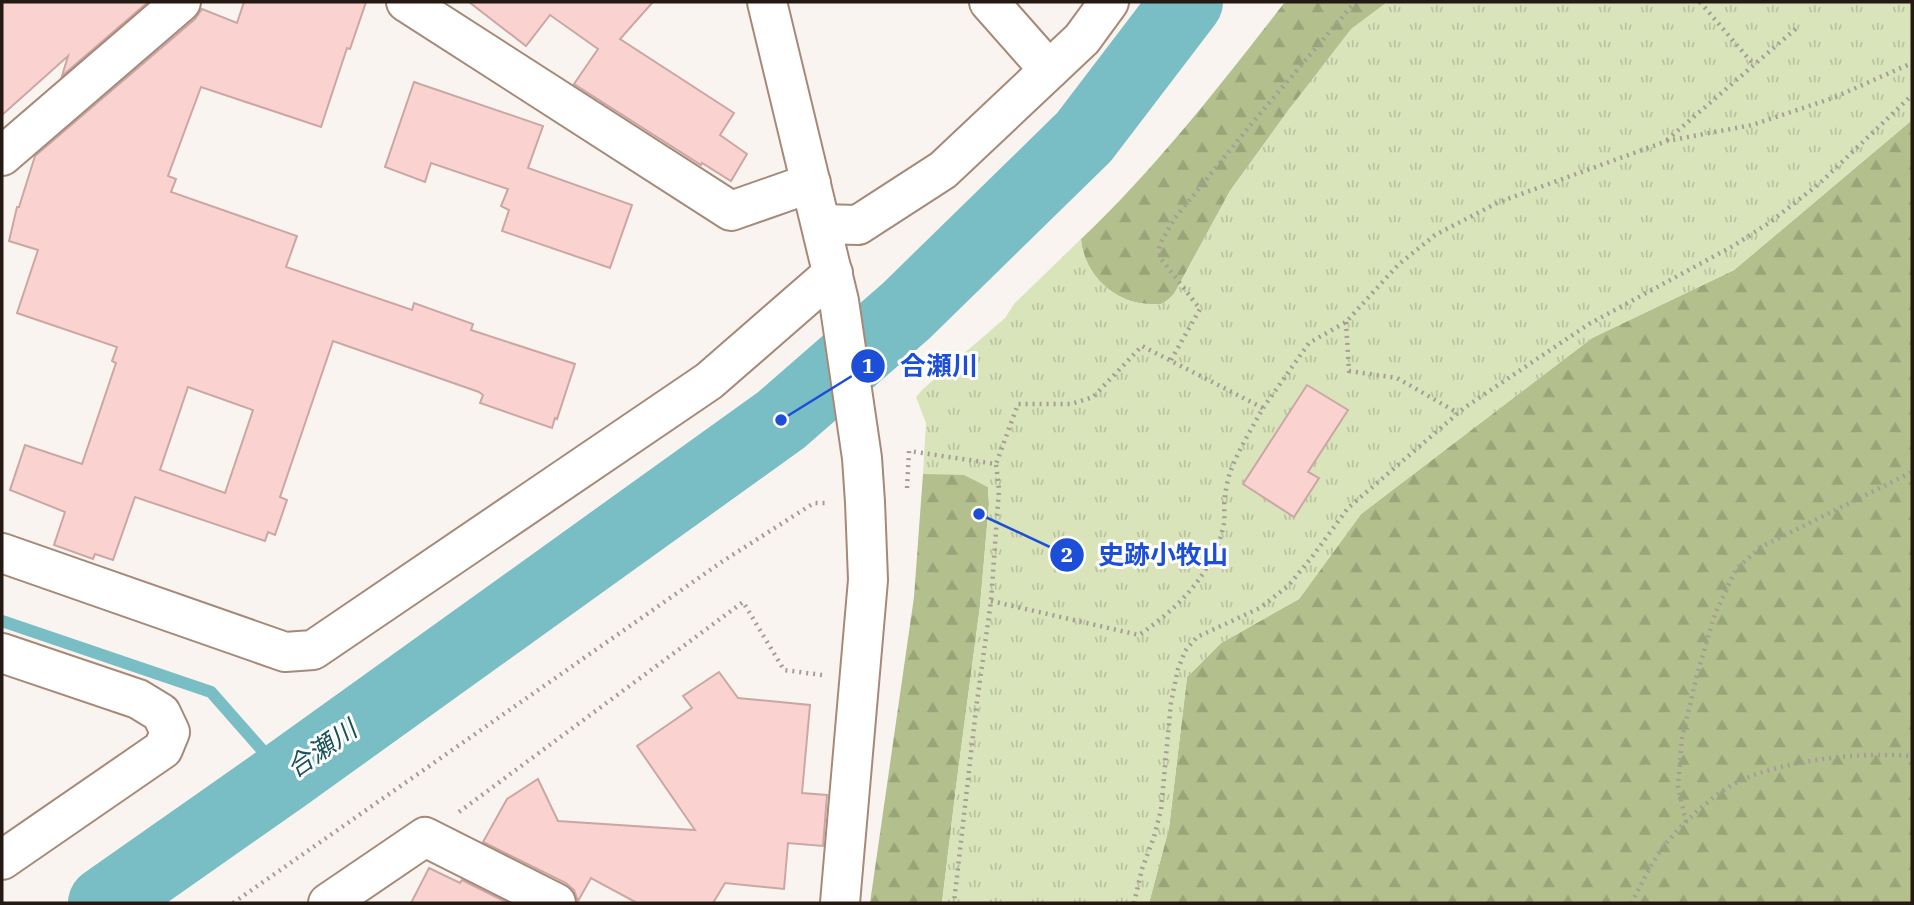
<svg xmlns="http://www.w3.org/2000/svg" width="1914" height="905" font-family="'IBM Plex Serif','Noto Sans JP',serif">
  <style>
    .forest { fill: url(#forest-firs) }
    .park { fill: url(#park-tufts) }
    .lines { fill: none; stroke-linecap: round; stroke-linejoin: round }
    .stream { stroke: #7abec5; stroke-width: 12 }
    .river { stroke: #7abec5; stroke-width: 72 }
    .building { fill: #fad3d1; stroke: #cba7a4; stroke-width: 2; fill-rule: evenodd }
    .minor-casing { stroke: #a68978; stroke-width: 42 }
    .path { stroke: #a59d98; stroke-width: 4.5; stroke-dasharray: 2 5; stroke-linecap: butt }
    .minor { stroke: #fff; stroke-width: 38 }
    .labels { text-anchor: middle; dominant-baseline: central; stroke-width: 6; stroke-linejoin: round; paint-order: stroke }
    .water-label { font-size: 26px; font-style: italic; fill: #175258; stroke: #fff }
    .leader { fill: none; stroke: #1d4ed8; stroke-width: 2.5 }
    .callout-dot { fill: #1d4ed8; stroke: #fff; stroke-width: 2.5 }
    .mark-label { font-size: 21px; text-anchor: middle; font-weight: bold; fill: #fff }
    .callout-label { font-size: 26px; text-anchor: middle; font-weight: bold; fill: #1d4ed8; stroke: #fff; stroke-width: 6; stroke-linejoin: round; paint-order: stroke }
  </style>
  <defs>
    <pattern id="forest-firs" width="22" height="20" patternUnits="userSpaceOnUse" patternTransform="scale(1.75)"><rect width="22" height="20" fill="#b3c08d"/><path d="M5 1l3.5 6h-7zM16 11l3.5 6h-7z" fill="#9aa479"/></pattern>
    <pattern id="park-tufts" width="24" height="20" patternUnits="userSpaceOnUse" patternTransform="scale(1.75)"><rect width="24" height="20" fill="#d9e4ba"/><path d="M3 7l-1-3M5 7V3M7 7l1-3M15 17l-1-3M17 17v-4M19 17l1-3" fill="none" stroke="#bac39f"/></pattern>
  </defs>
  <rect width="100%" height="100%" fill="#faf4f0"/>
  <g class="forest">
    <path d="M 1285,2 L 1387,2 L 1290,108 L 1230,191 L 1174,294 C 1171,297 1165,303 1161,304 C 1158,305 1154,304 1150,304 C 1115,304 1083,274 1081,239 C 1157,167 1221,84 1285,2 Z"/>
    <path d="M 1912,120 L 1912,903 L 1149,903 L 1169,828 L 1187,677 L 1221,643 L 1299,599 L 1361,514 L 1592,338 L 1734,270 Z"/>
    <path d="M 923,474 L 964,474 L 988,487 L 989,504 L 980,606 L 956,787 L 942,903 L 870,903 L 914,597 Z"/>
  </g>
  <path class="park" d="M 1387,2 L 1912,2 L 1912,120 L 1734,270 L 1592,338 L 1361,514 L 1299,599 L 1221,643 L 1187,677 L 1169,828 L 1149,903 L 942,903 L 956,787 L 980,606 L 989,504 L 988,487 L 964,475 L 923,474 L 926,423 L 916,397 L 924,388 L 1005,318 L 1014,304 L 1081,239 C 1084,274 1115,304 1150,304 C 1154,304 1158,305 1161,304 C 1165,303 1171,297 1174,294 L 1230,191 L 1290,108 L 1351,29 Z"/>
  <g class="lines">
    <path class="stream" d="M 2,621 L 211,692 L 285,776"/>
    <path class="river" d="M 104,903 L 285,776 L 781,420 L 906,311 L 1084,137 L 1187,2"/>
  </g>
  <g class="building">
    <path d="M 2,2 L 148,2 L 62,76 L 68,56 L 2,115 Z"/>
    <path d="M 244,2 L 366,2 L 350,49 L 347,48 L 321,127 L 201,87 L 168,176 L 176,179 L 171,192 L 297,236 L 286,267 L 412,310 L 414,303 L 473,324 L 471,330 L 575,364 L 557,419 L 555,418 L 552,428 L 480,403 L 483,395 L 479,392 L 333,341 L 280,497 L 287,500 L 275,535 L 268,532 L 265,541 L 135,497 L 113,560 L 95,554 L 93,559 L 54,545 L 65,512 L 10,490 L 25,445 L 82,464 L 116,363 L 112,361 L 117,347 L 17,313 L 38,250 L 9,241 L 17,207 L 19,207 L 35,156 L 195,19 L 202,9 L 237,23 ZM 188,387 L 253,410 L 225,493 L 160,470 Z"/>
    <path d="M 469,2 L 653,2 L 620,39 L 734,113 L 720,135 L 747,154 L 731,181 L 702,163 L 701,165 L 574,84 L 598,49 L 550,15 L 526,46 Z"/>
    <path d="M 414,82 L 543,126 L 528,168 L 632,205 L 610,268 L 502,231 L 509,210 L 501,206 L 508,189 L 431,163 L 425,182 L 385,167 Z"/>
    <path d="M 1307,385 L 1348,410 L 1308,472 L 1319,478 L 1294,517 L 1243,484 Z"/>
    <path d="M 719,672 L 738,698 L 810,705 L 802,793 L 827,795 L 823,846 L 788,843 L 784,889 L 725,883 L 713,903 L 637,903 L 591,878 L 578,901 L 574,890 L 566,883 L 483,842 L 507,799 L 538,779 L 558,821 L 695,830 L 637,746 L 692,708 L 683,696 Z"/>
    <path d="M 429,868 L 460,883 L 462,880 L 508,903 L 411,903 Z"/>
  </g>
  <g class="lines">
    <g class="minor-casing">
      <g id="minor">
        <path d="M 406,2 L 731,211 L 811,183"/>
        <path d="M 767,2 L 839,301 L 862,458 L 865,502 L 868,580 L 840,903"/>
        <path d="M 989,2 L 1049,70"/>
        <path d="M 2,156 L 181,2"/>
        <path d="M 821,224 L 858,225 L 943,170 L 1082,39 L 1109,2"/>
        <path d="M 2,553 L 285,652 L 313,650 L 709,381 L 833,273"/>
        <path d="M 2,653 L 138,699 L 161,713 L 170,732 L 163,749 L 2,860"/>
        <path d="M 328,903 L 425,837 L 556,903"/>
      </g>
    </g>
    <g class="path">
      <path d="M 1700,2 L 1754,65"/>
      <path d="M 1667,140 L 1799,26"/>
      <path d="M 1346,322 L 1349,371 L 1397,378 L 1458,413"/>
      <path d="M 1171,360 L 1200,309 L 1161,259 L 1159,249 L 1161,242 L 1175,218 L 1253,122 L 1355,2"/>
      <path d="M 1263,408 L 1309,343 L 1346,322 L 1398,265 L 1435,235 L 1499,202 L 1667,141 L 1752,125 L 1833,98 L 1912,63"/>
      <path d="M 907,488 L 909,451 L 996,464 L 999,489 L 991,601 L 976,709 L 954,903"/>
      <path d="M 991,601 L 1139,635 C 1177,609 1212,575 1223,528 C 1226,518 1223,507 1225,496 C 1226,488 1228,478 1231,470 C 1239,449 1252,428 1263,408 L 1142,346 L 1093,397 L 1071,404 L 1018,404 L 996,464"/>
      <path d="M 459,812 L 743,602 L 784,670 L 822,675"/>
      <path d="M 1686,822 L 1678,786 L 1682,738 L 1697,675 L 1715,614 L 1736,569 L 1761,547 L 1912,472"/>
      <path d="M 233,903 L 723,561 L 814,503 L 827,503"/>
      <path d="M 1134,903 L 1142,869 L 1154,837 L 1161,810 L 1171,702 L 1178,669 L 1185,651 L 1197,637 L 1260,608 L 1288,586 L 1312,557 L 1348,508 L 1464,408 L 1589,324 L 1733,246 L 1769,223 L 1820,183 L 1912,95"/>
      <path d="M 1631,903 C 1642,884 1652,861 1666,843 C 1686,820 1715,792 1744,779 C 1792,759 1861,752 1912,756"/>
    </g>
    <use href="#minor" class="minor"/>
  </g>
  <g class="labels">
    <g class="water-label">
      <text transform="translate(321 748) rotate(-35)">合瀬川</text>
    </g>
  </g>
  <path class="leader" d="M781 420L868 366M979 514L1067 555"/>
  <g class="callout-dot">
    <circle cx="781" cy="420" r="7"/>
    <circle cx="979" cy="514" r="7"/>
    <circle cx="868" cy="366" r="18"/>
    <circle cx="1067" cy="555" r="18"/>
  </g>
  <g class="mark-label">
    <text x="868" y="373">1</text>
    <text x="1067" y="562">2</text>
  </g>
  <g class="callout-label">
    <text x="939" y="375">合瀬川</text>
    <text x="1163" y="564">史跡小牧山</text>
  </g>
  <rect width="1914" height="905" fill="none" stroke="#251913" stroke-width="7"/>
</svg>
